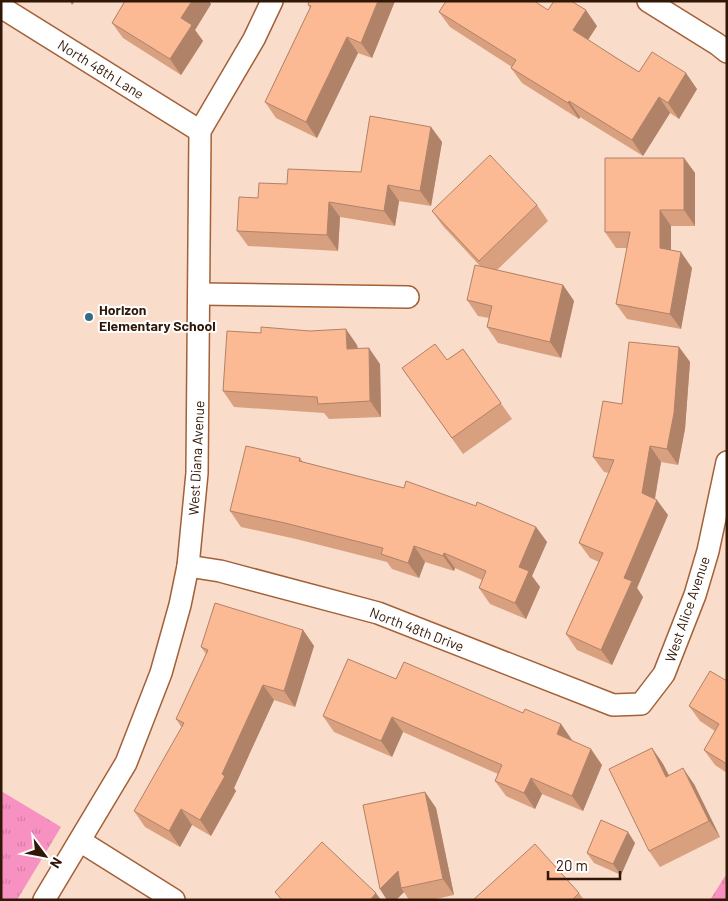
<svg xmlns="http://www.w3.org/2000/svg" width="728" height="901" font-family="Barlow,sans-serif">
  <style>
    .grass { fill: url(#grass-tufts) }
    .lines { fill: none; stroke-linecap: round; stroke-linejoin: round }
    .minor-casing { stroke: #a26138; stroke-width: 24 }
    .minor { stroke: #fff; stroke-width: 21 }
    .wall { fill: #d8a07f }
    .shaded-wall { fill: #b08268 }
    .building { fill: #fbba94; stroke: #b08268 }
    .poi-dot { fill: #346c86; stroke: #fff; stroke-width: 2 }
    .labels { text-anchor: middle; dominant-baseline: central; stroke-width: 4; stroke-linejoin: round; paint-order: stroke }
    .street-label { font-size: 14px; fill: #311706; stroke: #fff }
    .poi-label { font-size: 14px; font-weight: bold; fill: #311706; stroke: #fff; text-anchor: start }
  </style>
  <defs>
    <pattern id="grass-tufts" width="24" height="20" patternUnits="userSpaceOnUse" patternTransform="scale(1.25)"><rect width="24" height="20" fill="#f791c1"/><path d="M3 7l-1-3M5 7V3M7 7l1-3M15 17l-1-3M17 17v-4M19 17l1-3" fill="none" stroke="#d47ca4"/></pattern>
  </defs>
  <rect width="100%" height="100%" fill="#fadccb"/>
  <g class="grass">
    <path d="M 1,791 L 61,827 L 17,900 L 1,900 Z"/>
    <path d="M 727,873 L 727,900 L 710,900 Z"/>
  </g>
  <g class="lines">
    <g class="minor-casing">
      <g id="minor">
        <path d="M 648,1 L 717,44 L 727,52"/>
        <path d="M 1,7 L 200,131"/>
        <path d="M 200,294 L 408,297"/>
        <path d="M 188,566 L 220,571 L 378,613 L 613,705 L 641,704 L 664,674 L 695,595 L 708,551 L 727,462"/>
        <path d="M 80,841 L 174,900"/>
        <path d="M 44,900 L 126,763 L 161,673 L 180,605 L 188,566 L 197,473 L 200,131 L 254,39 L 272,1"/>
      </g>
    </g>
    <use href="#minor" class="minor"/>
  </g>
  <g class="wall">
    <path d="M 125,1 L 209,1 L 211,4 L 195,30 L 203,41 L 181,75 L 123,38 L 112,23 Z"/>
    <path d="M 309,1 L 395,1 L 372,58 L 358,53 L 317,138 L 276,118 L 265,102 L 310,8 L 308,5 Z"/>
    <path d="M 548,10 L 597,26 L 588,40 L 639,72 L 697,89 L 679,119 L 670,113 L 643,156 L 580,117 L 579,119 L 522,83 L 511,68 L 512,67 L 450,27 L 439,12 Z"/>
    <path d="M 431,127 L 442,142 L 431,206 L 399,201 L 395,226 L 340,217 L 338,251 L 248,246 L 237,231 L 258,198 L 287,184 L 361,172 Z"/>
    <path d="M 684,158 L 695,173 L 695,226 L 671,226 L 671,250 L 692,268 L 681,329 L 627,319 L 616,304 L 627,248 L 616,248 L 605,232 Z"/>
    <path d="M 537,205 L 548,221 L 497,270 L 563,285 L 574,301 L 561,358 L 498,343 L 487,327 L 489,318 L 478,316 L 467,300 L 480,266 L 443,226 L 432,211 Z"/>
    <path d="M 357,345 L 358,348 L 380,364 L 381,417 L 329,419 L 324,413 L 234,407 L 223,391 Z"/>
    <path d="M 679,347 L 690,362 L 685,429 L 678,465 L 661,462 L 655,499 L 668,515 L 637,588 L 643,597 L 612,665 L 577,650 L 566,634 L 599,562 L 590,558 L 579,543 L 609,473 L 604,472 L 593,457 L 622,404 Z"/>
    <path d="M 463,349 L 512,419 L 463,454 L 402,368 L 447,360 Z"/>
    <path d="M 300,458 L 303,462 L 536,527 L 547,542 L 532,576 L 540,587 L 526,619 L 490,604 L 479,588 L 482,580 L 455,568 L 454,571 L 425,562 L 419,578 L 392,569 L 387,562 L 296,539 L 241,527 L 230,511 Z"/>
    <path d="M 303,630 L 314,646 L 295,707 L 274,700 L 234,788 L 236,791 L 211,836 L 192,825 L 180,847 L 145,827 L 134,811 L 182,728 L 176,719 L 206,654 L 201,647 Z"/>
    <path d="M 396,679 L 561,724 L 572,741 L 602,765 L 583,811 L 542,794 L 535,809 L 506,796 L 495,781 L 498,774 L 403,732 L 392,757 L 334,732 L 323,716 Z"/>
    <path d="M 727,681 L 727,773 L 715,765 L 704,750 L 715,731 L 700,721 L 689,706 Z"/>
    <path d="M 652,748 L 663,764 L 669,775 L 694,784 L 720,837 L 660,867 L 649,851 Z"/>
    <path d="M 425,792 L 436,808 L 454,895 L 431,900 L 409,900 L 404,892 L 396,900 L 387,900 L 380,889 Z"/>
    <path d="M 635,843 L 621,875 L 594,863 L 587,853 Z"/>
    <path d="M 579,893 L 584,900 L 473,900 Z"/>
  </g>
  <g class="shaded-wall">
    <path d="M 70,1 L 75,1 L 72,5 Z"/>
    <path d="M 192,1 L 209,1 L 211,4 L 195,30 L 203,41 L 181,75 L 170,59 L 181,18 Z"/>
    <path d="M 378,1 L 395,1 L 372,58 L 361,43 Z"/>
    <path d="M 586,10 L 597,26 L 584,46 L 573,30 Z"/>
    <path d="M 347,37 L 358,53 L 317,138 L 306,122 Z"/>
    <path d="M 686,73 L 697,89 L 679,119 L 668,103 Z"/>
    <path d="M 659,97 L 670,113 L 643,156 L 632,140 Z"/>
    <path d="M 569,101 L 580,117 L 579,119 L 568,103 Z"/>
    <path d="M 431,127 L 442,142 L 431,206 L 420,191 Z"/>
    <path d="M 684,158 L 695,173 L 695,226 L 684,210 Z"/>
    <path d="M 388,185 L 399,201 L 395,226 L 384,211 Z"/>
    <path d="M 329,202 L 340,217 L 338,251 L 327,235 Z"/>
    <path d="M 660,210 L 671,226 L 671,264 L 660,248 Z"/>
    <path d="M 681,252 L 692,268 L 681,329 L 670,314 Z"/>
    <path d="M 563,285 L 574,301 L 561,358 L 550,342 Z"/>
    <path d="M 346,329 L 357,345 L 358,365 L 347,349 Z"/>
    <path d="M 679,347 L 690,362 L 685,429 L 678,465 L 667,449 Z"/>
    <path d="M 369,348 L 380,364 L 381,417 L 370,401 Z"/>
    <path d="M 650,446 L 661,462 L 653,509 L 642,493 Z"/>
    <path d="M 657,500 L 668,515 L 637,588 L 643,597 L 612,665 L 601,650 L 624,578 Z"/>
    <path d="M 536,527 L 547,542 L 532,576 L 540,587 L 526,619 L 515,603 L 519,567 Z"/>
    <path d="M 414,546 L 425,562 L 419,578 L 408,563 Z"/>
    <path d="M 444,553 L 455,568 L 454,571 L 443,556 Z"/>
    <path d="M 303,630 L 314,646 L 295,707 L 284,691 Z"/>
    <path d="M 263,685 L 274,700 L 234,788 L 236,791 L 211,836 L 200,820 L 222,774 Z"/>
    <path d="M 392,717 L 403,732 L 392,757 L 381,741 Z"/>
    <path d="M 561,724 L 572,740 L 568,750 L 557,734 Z"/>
    <path d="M 652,748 L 663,764 L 677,792 L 666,777 Z"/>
    <path d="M 591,749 L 602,765 L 583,811 L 572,796 Z"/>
    <path d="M 683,768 L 694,784 L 720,837 L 709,821 Z"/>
    <path d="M 531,778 L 542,794 L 535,809 L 524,793 Z"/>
    <path d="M 425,792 L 436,808 L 454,895 L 443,879 Z"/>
    <path d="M 181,809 L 192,825 L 180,847 L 169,831 Z"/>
    <path d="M 628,832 L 635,843 L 621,875 L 613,864 Z"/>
    <path d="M 398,871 L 401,888 L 404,892 L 396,900 L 387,900 L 380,889 Z"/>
    <path d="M 376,893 L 381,900 L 370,900 Z"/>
  </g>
  <g class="building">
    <path d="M 125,1 L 192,1 L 181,18 L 192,25 L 170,59 L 112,23 Z"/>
    <path d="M 309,1 L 378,1 L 361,43 L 347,37 L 306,122 L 265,102 L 311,6 L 308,5 Z"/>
    <path d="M 446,1 L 534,1 L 548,10 L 554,1 L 571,1 L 586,10 L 573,30 L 618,59 L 639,72 L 652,52 L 686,73 L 668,103 L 659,97 L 632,140 L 569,101 L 568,103 L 511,68 L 516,60 L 439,12 Z"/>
    <path d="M 370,116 L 431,127 L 420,191 L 388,185 L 384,211 L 329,202 L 327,235 L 237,231 L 239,197 L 258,198 L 259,183 L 287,184 L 288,169 L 361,172 Z"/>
    <path d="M 490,155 L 537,205 L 479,261 L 432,211 Z"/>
    <path d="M 605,158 L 684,158 L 684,210 L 660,210 L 660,248 L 681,252 L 670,314 L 616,304 L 630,232 L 605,232 Z"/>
    <path d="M 475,265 L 563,285 L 550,342 L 487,327 L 492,306 L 467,300 Z"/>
    <path d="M 261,327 L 310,331 L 346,329 L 347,349 L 369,348 L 370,401 L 318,404 L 317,397 L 223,391 L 227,331 L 261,333 Z"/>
    <path d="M 629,342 L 679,347 L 674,413 L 667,449 L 650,446 L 642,493 L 657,500 L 624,578 L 632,581 L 601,650 L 566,634 L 603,553 L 579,543 L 614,460 L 593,457 L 603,401 L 622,404 Z"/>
    <path d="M 435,344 L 447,360 L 463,349 L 501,403 L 452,438 L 402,368 Z"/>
    <path d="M 246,446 L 300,458 L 299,461 L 404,488 L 406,481 L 476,506 L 477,502 L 536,527 L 519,567 L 529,571 L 515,603 L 479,588 L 486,571 L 444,553 L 443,556 L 414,546 L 408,563 L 381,554 L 383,548 L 285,523 L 230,511 Z"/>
    <path d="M 215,603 L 303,630 L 284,691 L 263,685 L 222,774 L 225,776 L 200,820 L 181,809 L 169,831 L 134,811 L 184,723 L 176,719 L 208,650 L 201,647 Z"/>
    <path d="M 348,659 L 396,679 L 404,662 L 523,713 L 525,709 L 561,724 L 557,734 L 591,749 L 572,796 L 531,778 L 524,793 L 495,781 L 502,765 L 392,717 L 381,741 L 323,716 Z"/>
    <path d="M 710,671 L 727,681 L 727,764 L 704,750 L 719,724 L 689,706 Z"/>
    <path d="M 652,748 L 666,777 L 683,768 L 709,821 L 649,851 L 609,769 Z"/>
    <path d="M 425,792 L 443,879 L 401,888 L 398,871 L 380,889 L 363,805 Z"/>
    <path d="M 601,820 L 628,832 L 613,864 L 587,853 Z"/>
    <path d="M 322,842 L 376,893 L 370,900 L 282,900 L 275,892 Z"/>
    <path d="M 535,844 L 579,893 L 572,900 L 473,900 Z"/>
  </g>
  <circle class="poi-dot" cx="89" cy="317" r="5"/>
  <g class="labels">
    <g class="street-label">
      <text transform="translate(101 69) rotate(32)">North 48th Lane</text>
      <text transform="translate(196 458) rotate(-87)">West Diana Avenue</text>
      <text transform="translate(687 609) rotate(-71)">West Alice Avenue</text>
      <text transform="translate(417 629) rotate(21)">North 48th Drive</text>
    </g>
    <g class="poi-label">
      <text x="99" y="309">Horizon<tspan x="99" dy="16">Elementary School</tspan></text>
    </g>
  </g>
  <rect width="728" height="901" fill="none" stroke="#311706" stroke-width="5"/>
  <g transform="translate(45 856) rotate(122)" stroke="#ffffff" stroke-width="4" paint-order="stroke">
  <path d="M0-4L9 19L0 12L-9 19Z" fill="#311706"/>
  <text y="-8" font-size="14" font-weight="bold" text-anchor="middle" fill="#311706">N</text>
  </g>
  <path d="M548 871v8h72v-8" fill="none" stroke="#311706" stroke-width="2.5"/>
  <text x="556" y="871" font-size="15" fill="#311706" stroke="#ffffff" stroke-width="4" paint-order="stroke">20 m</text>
</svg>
